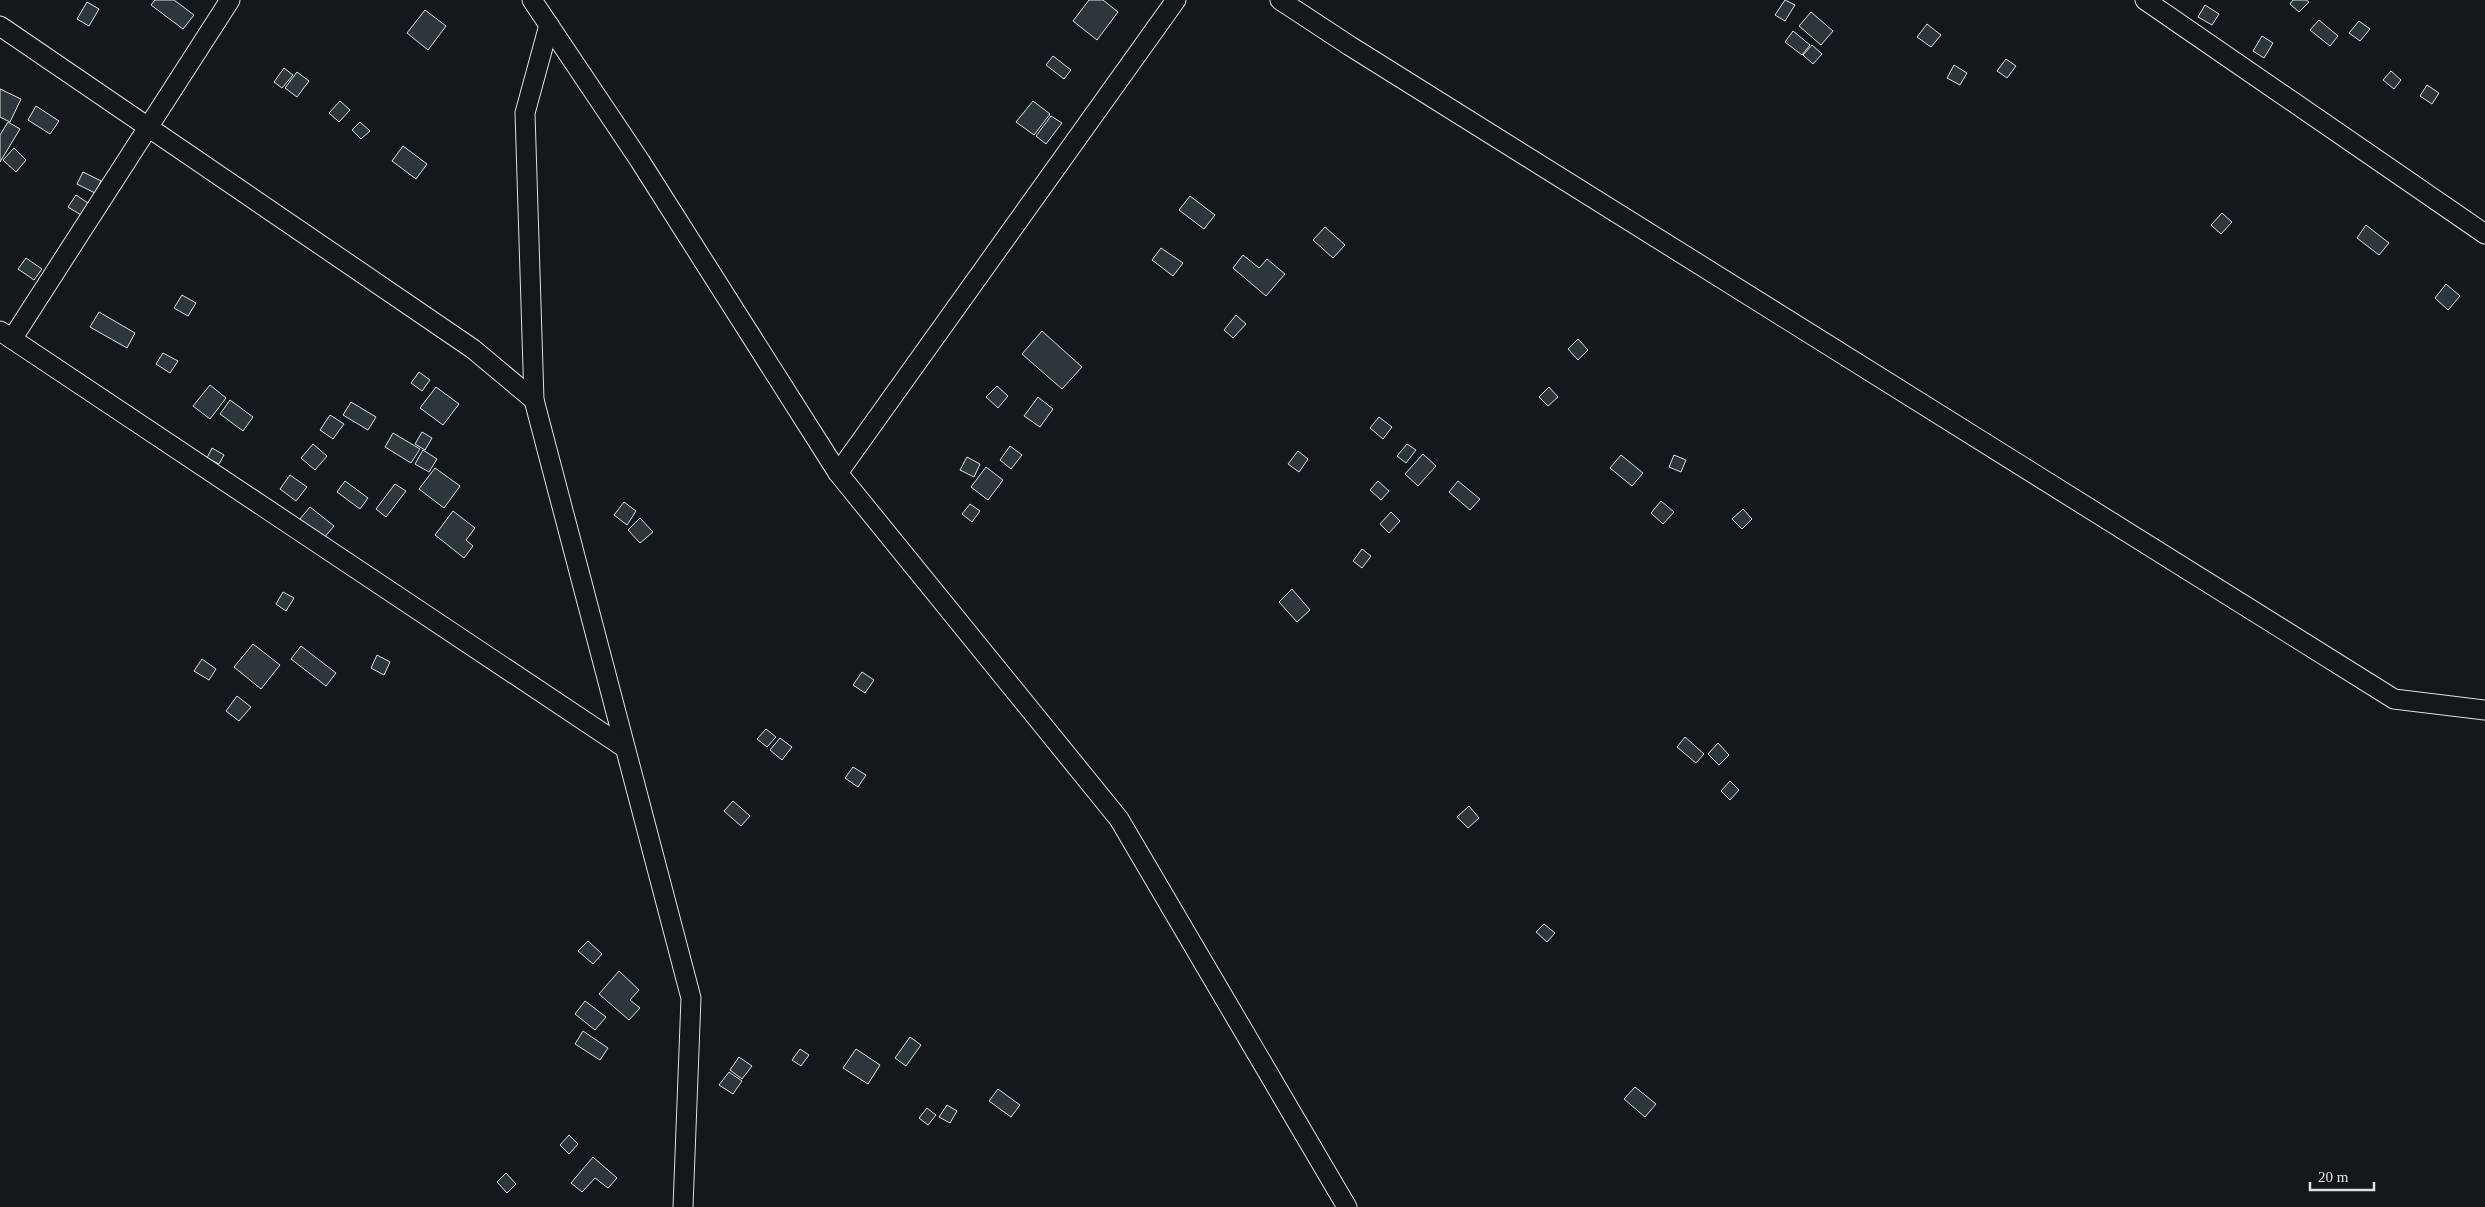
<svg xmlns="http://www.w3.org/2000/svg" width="2485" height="1207" font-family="Georgia,serif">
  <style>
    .building { fill: #2c363c; stroke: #d8e6dc }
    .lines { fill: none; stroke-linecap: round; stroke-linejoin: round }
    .minor-casing { stroke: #d8e6dc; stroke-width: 21 }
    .minor { stroke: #14181c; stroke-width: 19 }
  </style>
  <rect width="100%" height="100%" fill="#14181c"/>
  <g class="building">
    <path d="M 155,0 L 174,0 L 194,15 L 183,29 L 151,5 Z"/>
    <path d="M 1089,0 L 1103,0 L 1118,12 L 1097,40 L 1073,21 Z"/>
    <path d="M 1785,0 L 1795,5 L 1785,21 L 1775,15 Z"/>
    <path d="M 2293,0 L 2306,0 L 2309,2 L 2299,12 L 2290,4 Z"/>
    <path d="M 87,2 L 99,9 L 89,26 L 77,19 Z"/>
    <path d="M 2205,5 L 2219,14 L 2212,25 L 2198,17 Z"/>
    <path d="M 425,10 L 446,26 L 428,50 L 407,33 Z"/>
    <path d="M 1811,12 L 1833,31 L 1821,45 L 1799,26 Z"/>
    <path d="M 2319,20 L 2338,36 L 2330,46 L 2310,30 Z"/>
    <path d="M 2359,21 L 2370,29 L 2360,41 L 2349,33 Z"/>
    <path d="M 1927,24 L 1941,35 L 1931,47 L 1917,37 Z"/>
    <path d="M 1793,31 L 1810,45 L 1802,55 L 1785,42 Z"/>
    <path d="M 2262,36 L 2273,43 L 2264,58 L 2253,51 Z"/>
    <path d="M 1812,45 L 1822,54 L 1813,64 L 1803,55 Z"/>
    <path d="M 1053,56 L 1071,70 L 1064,79 L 1046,65 Z"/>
    <path d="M 2006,59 L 2016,66 L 2007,78 L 1997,71 Z"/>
    <path d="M 1954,65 L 1967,73 L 1960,85 L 1947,78 Z"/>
    <path d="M 284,68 L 293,75 L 282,88 L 274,82 Z"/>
    <path d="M 2391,71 L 2401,80 L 2394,89 L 2383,80 Z"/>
    <path d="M 297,72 L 309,81 L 297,97 L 285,88 Z"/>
    <path d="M 2427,85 L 2439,93 L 2432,104 L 2420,96 Z"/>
    <path d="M 0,89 L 21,99 L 10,122 L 0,117 Z"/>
    <path d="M 340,101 L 350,110 L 339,122 L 329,113 Z"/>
    <path d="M 1033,101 L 1050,114 L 1034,135 L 1016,122 Z"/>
    <path d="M 36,106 L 59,121 L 50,134 L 28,120 Z"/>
    <path d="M 1051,116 L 1062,123 L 1046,144 L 1036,136 Z"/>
    <path d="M 8,122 L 20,129 L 0,162 L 0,135 Z"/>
    <path d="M 360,122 L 370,131 L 361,139 L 352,130 Z"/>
    <path d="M 403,146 L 427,164 L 416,179 L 392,161 Z"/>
    <path d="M 14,148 L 26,160 L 16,172 L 3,160 Z"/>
    <path d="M 83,172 L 101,181 L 95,193 L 77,184 Z"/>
    <path d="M 76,195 L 88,203 L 81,215 L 68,207 Z"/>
    <path d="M 1190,196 L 1215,215 L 1204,229 L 1179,210 Z"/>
    <path d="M 2222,213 L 2232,222 L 2221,234 L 2211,225 Z"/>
    <path d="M 2366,225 L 2389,243 L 2379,255 L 2357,238 Z"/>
    <path d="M 1325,227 L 1345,245 L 1333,258 L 1313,240 Z"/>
    <path d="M 1161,248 L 1183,263 L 1173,276 L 1152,260 Z"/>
    <path d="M 1243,255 L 1259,268 L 1267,259 L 1285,274 L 1266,296 L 1233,268 Z"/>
    <path d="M 26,258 L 42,269 L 34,280 L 18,269 Z"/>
    <path d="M 2446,284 L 2460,296 L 2448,310 L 2435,298 Z"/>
    <path d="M 182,295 L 196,303 L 188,316 L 174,308 Z"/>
    <path d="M 99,312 L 135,333 L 127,348 L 90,327 Z"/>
    <path d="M 1236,315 L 1246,324 L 1233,338 L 1224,330 Z"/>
    <path d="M 1042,331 L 1082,367 L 1062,389 L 1022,354 Z"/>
    <path d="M 1578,339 L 1588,350 L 1578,360 L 1568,349 Z"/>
    <path d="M 163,353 L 178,361 L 170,373 L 156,364 Z"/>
    <path d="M 419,372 L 430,380 L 422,391 L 411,383 Z"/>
    <path d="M 210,385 L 226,398 L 210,419 L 193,406 Z"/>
    <path d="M 997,386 L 1008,396 L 998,408 L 986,397 Z"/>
    <path d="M 436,387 L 459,404 L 443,425 L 420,408 Z"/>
    <path d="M 1549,387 L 1558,397 L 1548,406 L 1539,397 Z"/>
    <path d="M 1038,397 L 1053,409 L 1040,427 L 1024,416 Z"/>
    <path d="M 230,400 L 253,417 L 243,431 L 220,414 Z"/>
    <path d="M 351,402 L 376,417 L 368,430 L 343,415 Z"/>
    <path d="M 330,415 L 344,424 L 333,439 L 320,430 Z"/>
    <path d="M 1379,417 L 1392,427 L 1383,439 L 1370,428 Z"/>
    <path d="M 422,432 L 432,438 L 425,450 L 415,444 Z"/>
    <path d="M 393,433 L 420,449 L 411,463 L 385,447 Z"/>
    <path d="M 313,444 L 327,456 L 315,470 L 301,458 Z"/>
    <path d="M 1407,444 L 1416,450 L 1406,463 L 1397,456 Z"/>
    <path d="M 1010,446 L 1022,455 L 1011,469 L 1000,460 Z"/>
    <path d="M 212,448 L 224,455 L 219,464 L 207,458 Z"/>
    <path d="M 423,450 L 437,459 L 429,472 L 415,464 Z"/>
    <path d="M 1298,451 L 1308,459 L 1299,472 L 1288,464 Z"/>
    <path d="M 1423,454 L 1436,466 L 1418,486 L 1405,474 Z"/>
    <path d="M 1621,455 L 1643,473 L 1632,486 L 1610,468 Z"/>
    <path d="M 1674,455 L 1686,460 L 1681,472 L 1669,467 Z"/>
    <path d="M 967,457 L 980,464 L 974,477 L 960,470 Z"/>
    <path d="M 986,467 L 1003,480 L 988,500 L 971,487 Z"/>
    <path d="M 435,468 L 460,486 L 444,508 L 419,489 Z"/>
    <path d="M 290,475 L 307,487 L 296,501 L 280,489 Z"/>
    <path d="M 345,481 L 368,498 L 360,509 L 337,492 Z"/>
    <path d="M 1378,481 L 1389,491 L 1381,500 L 1370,490 Z"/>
    <path d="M 1458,481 L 1480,499 L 1470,510 L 1449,492 Z"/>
    <path d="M 395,484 L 406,491 L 386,517 L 376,509 Z"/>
    <path d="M 1661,501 L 1674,512 L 1663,524 L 1651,513 Z"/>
    <path d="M 624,502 L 636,511 L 627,525 L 614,515 Z"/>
    <path d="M 970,504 L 980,511 L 972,522 L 962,514 Z"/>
    <path d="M 310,507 L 334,526 L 323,539 L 299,520 Z"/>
    <path d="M 1743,509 L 1752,519 L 1742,529 L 1732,519 Z"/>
    <path d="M 453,511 L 475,528 L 466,540 L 473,546 L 464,558 L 435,535 Z"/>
    <path d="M 1391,512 L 1400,521 L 1389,533 L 1380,524 Z"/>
    <path d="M 640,518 L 653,532 L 640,543 L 628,530 Z"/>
    <path d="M 1362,549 L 1371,556 L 1362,568 L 1353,561 Z"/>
    <path d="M 1292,589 L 1310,610 L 1297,622 L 1279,602 Z"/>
    <path d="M 283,592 L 294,598 L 286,611 L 276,604 Z"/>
    <path d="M 253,644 L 280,665 L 261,689 L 234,667 Z"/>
    <path d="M 301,646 L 336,673 L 326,686 L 291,659 Z"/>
    <path d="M 377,655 L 390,662 L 384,675 L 371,668 Z"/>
    <path d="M 202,659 L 216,669 L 209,680 L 194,671 Z"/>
    <path d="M 862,672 L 874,680 L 865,693 L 853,685 Z"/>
    <path d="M 237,696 L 251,707 L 239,721 L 226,711 Z"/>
    <path d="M 766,729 L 776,737 L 767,747 L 757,739 Z"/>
    <path d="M 1685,737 L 1704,754 L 1696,763 L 1677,747 Z"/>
    <path d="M 780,738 L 792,747 L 782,760 L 770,750 Z"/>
    <path d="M 1718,743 L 1729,755 L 1719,765 L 1708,754 Z"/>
    <path d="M 853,767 L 866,775 L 858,787 L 845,778 Z"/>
    <path d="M 1730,781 L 1739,790 L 1730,800 L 1721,791 Z"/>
    <path d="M 733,801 L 750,816 L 741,826 L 724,811 Z"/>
    <path d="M 1469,806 L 1479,818 L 1468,828 L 1457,817 Z"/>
    <path d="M 1544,924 L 1555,933 L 1547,942 L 1536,932 Z"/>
    <path d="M 588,941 L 602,954 L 593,964 L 578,951 Z"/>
    <path d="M 619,971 L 639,990 L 630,1000 L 640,1008 L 629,1020 L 599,994 Z"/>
    <path d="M 585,1001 L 606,1017 L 595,1030 L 575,1014 Z"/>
    <path d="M 583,1031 L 608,1048 L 600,1060 L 575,1044 Z"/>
    <path d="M 910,1037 L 921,1045 L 906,1066 L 895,1058 Z"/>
    <path d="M 800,1049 L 809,1055 L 801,1066 L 792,1060 Z"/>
    <path d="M 856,1049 L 880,1065 L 868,1084 L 843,1068 Z"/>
    <path d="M 739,1057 L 752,1066 L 742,1079 L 730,1070 Z"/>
    <path d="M 729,1072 L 742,1081 L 733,1094 L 719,1085 Z"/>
    <path d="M 1635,1087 L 1656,1104 L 1645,1117 L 1624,1099 Z"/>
    <path d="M 998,1089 L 1020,1105 L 1011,1117 L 989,1101 Z"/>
    <path d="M 947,1105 L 957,1111 L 950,1123 L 939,1117 Z"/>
    <path d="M 927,1108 L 936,1115 L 928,1125 L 919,1118 Z"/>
    <path d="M 569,1135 L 578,1144 L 569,1154 L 560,1145 Z"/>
    <path d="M 593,1157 L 617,1178 L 608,1188 L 595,1178 L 582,1192 L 571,1183 Z"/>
    <path d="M 506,1173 L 516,1184 L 507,1193 L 497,1182 Z"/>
  </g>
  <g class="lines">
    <g class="minor-casing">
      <g id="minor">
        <path d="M 532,0 L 640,161 L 838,473 L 1119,819 L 1347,1207"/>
        <path d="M 1280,0 L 1350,46 L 2394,699 L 2485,710"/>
        <path d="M 2145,0 L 2485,234"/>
        <path d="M 549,25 L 525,113 L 534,400 L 691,998 L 683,1207"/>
        <path d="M 0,26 L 473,349 L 534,400"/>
        <path d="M 0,331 L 625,748"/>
        <path d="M 12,339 L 230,0"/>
        <path d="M 838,473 L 1176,0"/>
      </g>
    </g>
    <use href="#minor" class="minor"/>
  </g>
  <path d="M2310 1182v8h64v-8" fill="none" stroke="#d8e6dc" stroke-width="2.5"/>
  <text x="2318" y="1182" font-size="15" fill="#d8e6dc" stroke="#14181c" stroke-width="4" paint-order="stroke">20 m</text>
</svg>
